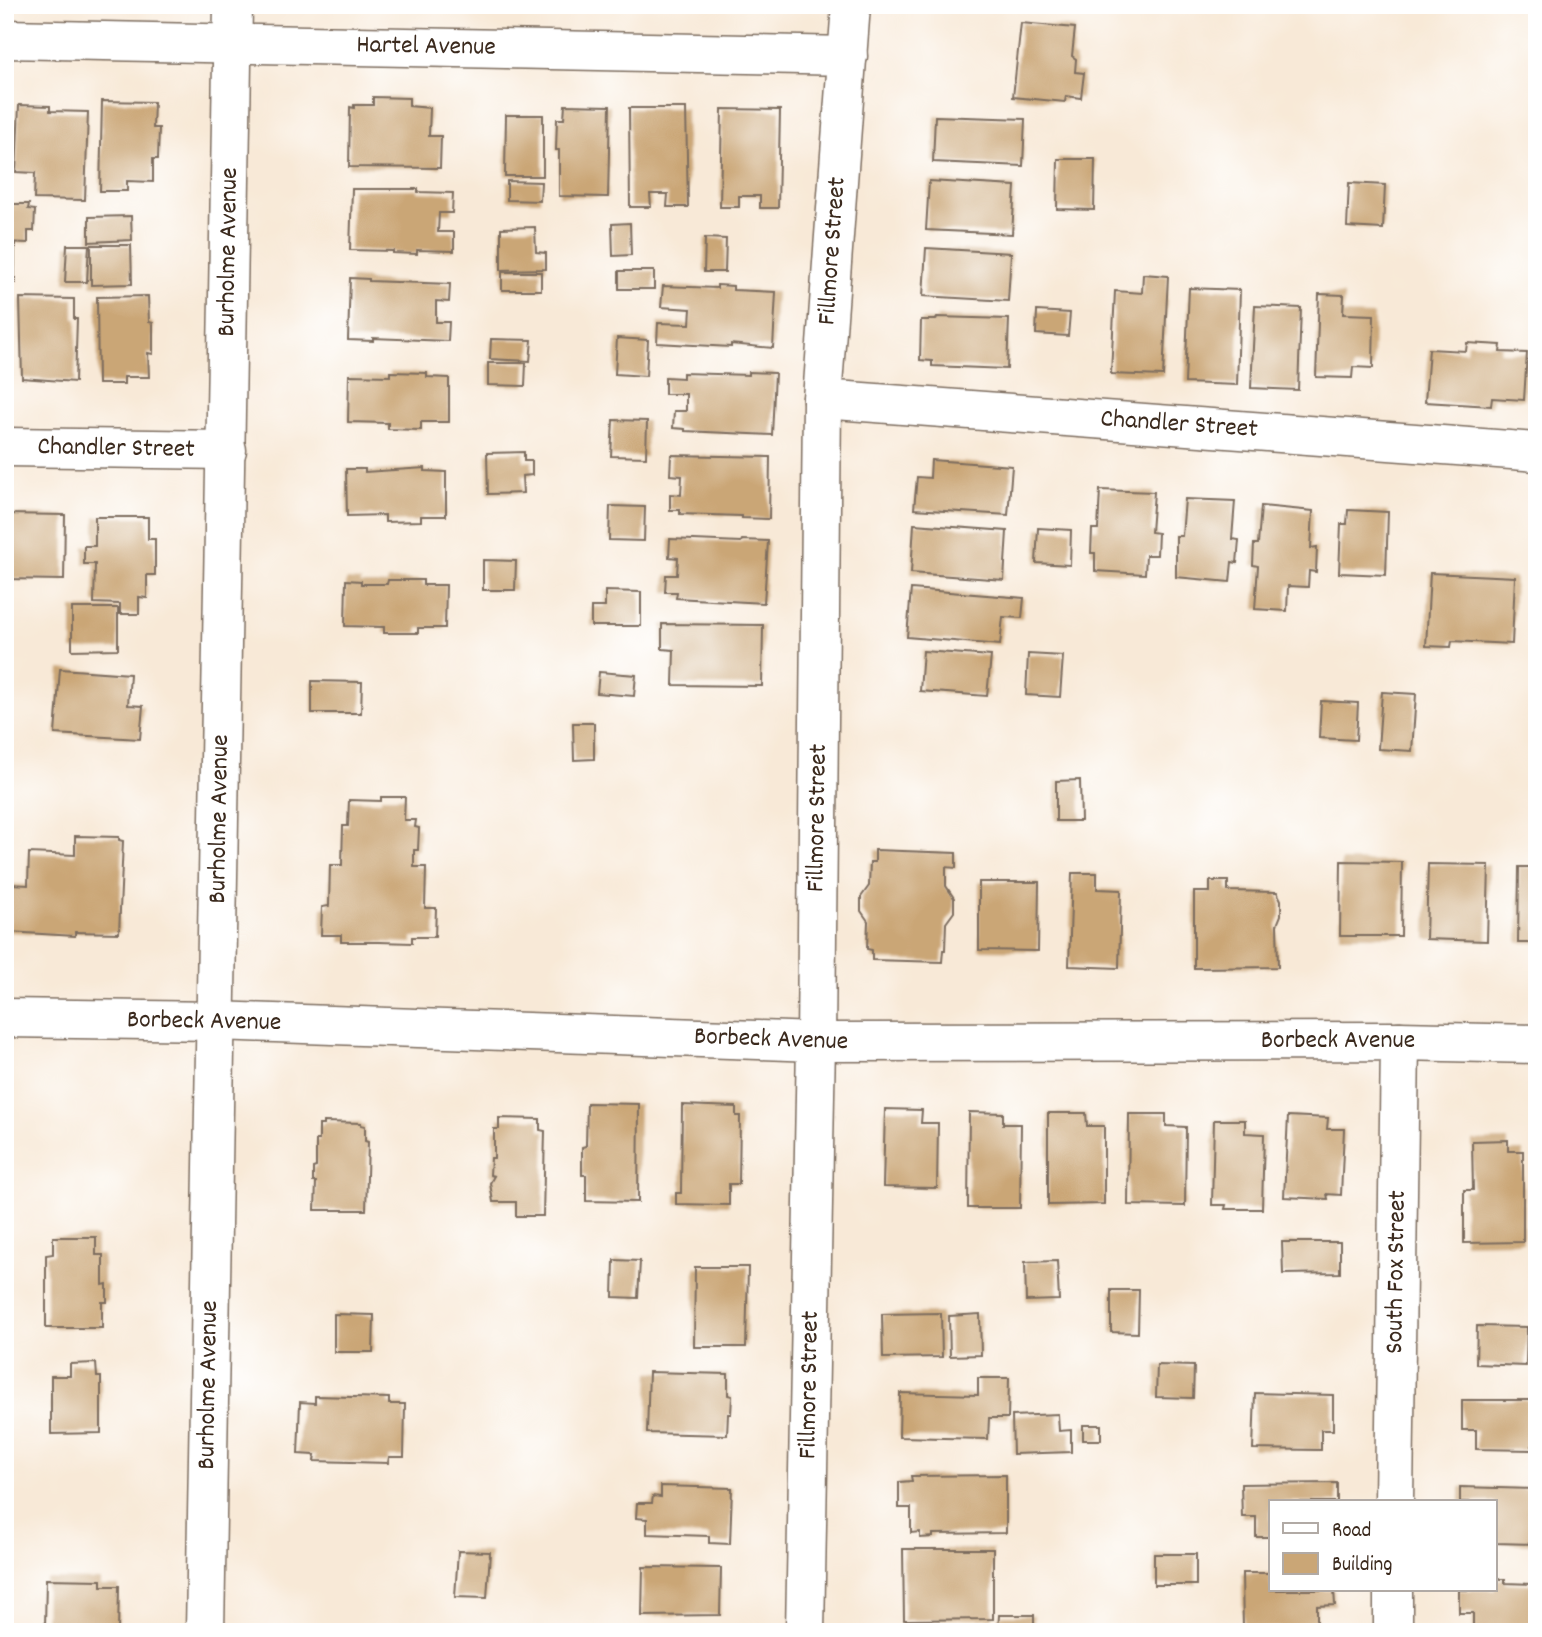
<svg xmlns="http://www.w3.org/2000/svg" width="1542" height="1637" font-family="Dekko,sans-serif">
  <style>
    .building { fill: #caa676 }
    .lines { fill: none; stroke-linecap: round; stroke-linejoin: round }
    .minor-casing { stroke: #7d6d5f; stroke-width: 41 }
    .minor { stroke: #fff; stroke-width: 38 }
    .labels { text-anchor: middle; dominant-baseline: central; stroke-width: 6; stroke-linejoin: round; paint-order: stroke }
    .street-label { font-size: 26px; fill: #3b2a1e; stroke: #fff }
  </style>
  <rect width="100%" height="100%" fill="#fff"/>
  <filter id="ink" filterUnits="userSpaceOnUse"><feTurbulence type="fractalNoise" baseFrequency=".0143" numOctaves="2"/><feDisplacementMap in="SourceGraphic" scale="14" xChannelSelector="R" yChannelSelector="G"/><feConvolveMatrix kernelMatrix="1 2 1 2 8 2 1 2 1" color-interpolation-filters="sRGB"/></filter>
  <filter id="wash" filterUnits="userSpaceOnUse"><feTurbulence type="fractalNoise" baseFrequency=".00686" numOctaves="4" result="noise"/><feDisplacementMap in="SourceGraphic" scale="28" xChannelSelector="R" yChannelSelector="G"/><feGaussianBlur stdDeviation="1.57" result="paint"/><feColorMatrix in="noise" values="0 0 0 0 0 0 0 0 0 0 0 0 0 0 0 0 0 1.4 0 .05"/><feComposite in="paint" operator="in"/></filter>
  <g filter="url(#wash)">
    <rect width="100%" height="100%" fill="#f8e9d7"/>
    <g id="blocks">
      <g class="building">
        <path d="M 1021,23 L 1075,28 L 1072,56 L 1076,59 L 1075,72 L 1084,73 L 1081,98 L 1066,96 L 1065,102 L 1013,97 Z"/>
        <path d="M 373,97 L 409,98 L 409,106 L 430,108 L 429,136 L 441,136 L 440,168 L 349,167 L 350,107 L 354,108 L 354,105 L 373,105 Z"/>
        <path d="M 102,101 L 154,102 L 153,128 L 159,128 L 158,159 L 153,159 L 153,182 L 127,181 L 127,191 L 100,191 Z"/>
        <path d="M 19,105 L 50,106 L 50,111 L 88,112 L 85,200 L 34,199 L 35,173 L 16,172 Z"/>
        <path d="M 565,105 L 610,106 L 608,197 L 559,196 L 559,150 L 556,150 L 557,119 L 564,119 Z"/>
        <path d="M 629,108 L 686,108 L 688,207 L 667,207 L 668,194 L 650,194 L 651,207 L 630,207 Z"/>
        <path d="M 722,109 L 780,110 L 778,208 L 760,208 L 760,196 L 739,196 L 739,207 L 720,207 Z"/>
        <path d="M 506,115 L 543,115 L 543,176 L 505,176 Z"/>
        <path d="M 935,116 L 1025,119 L 1023,166 L 933,162 Z"/>
        <path d="M 1058,159 L 1095,159 L 1094,210 L 1057,209 Z"/>
        <path d="M 507,181 L 541,182 L 540,201 L 507,200 Z"/>
        <path d="M 929,181 L 1015,186 L 1012,234 L 926,230 Z"/>
        <path d="M 1349,183 L 1385,185 L 1383,229 L 1347,227 Z"/>
        <path d="M 352,189 L 418,189 L 418,192 L 453,193 L 452,213 L 439,213 L 438,232 L 454,232 L 454,251 L 417,250 L 417,254 L 393,253 L 393,251 L 350,250 Z"/>
        <path d="M 6,204 L 29,204 L 28,209 L 35,210 L 34,231 L 28,231 L 28,243 L 5,242 Z"/>
        <path d="M 131,216 L 132,240 L 89,242 L 89,217 Z"/>
        <path d="M 630,223 L 631,255 L 613,256 L 612,224 Z"/>
        <path d="M 535,227 L 536,252 L 546,253 L 546,269 L 501,270 L 501,228 Z"/>
        <path d="M 705,238 L 726,239 L 725,272 L 704,272 Z"/>
        <path d="M 5,243 L 15,244 L 15,283 L 5,283 Z"/>
        <path d="M 67,245 L 89,245 L 87,282 L 65,282 Z"/>
        <path d="M 91,245 L 131,245 L 132,284 L 91,285 Z"/>
        <path d="M 926,248 L 1011,253 L 1008,301 L 923,296 Z"/>
        <rect x="619" y="271" width="35" height="18"/>
        <rect x="502" y="272" width="39" height="18"/>
        <path d="M 1143,274 L 1168,276 L 1163,376 L 1111,374 L 1115,291 L 1142,293 Z"/>
        <path d="M 350,278 L 369,279 L 369,281 L 450,284 L 449,302 L 436,301 L 436,322 L 449,322 L 448,341 L 373,338 L 373,341 L 348,340 Z"/>
        <path d="M 717,285 L 733,286 L 733,290 L 776,292 L 773,348 L 731,344 L 731,347 L 657,343 L 658,323 L 690,324 L 691,309 L 661,307 L 663,286 L 717,288 Z"/>
        <path d="M 1189,288 L 1240,290 L 1237,385 L 1185,383 Z"/>
        <path d="M 1319,294 L 1344,295 L 1343,314 L 1374,315 L 1373,368 L 1353,367 L 1352,378 L 1316,377 Z"/>
        <path d="M 148,296 L 149,322 L 153,323 L 153,354 L 148,353 L 149,377 L 124,377 L 124,384 L 98,384 L 97,297 Z"/>
        <path d="M 20,298 L 74,299 L 74,319 L 77,319 L 75,382 L 22,378 Z"/>
        <path d="M 1255,306 L 1301,308 L 1298,390 L 1251,388 Z"/>
        <path d="M 1037,311 L 1070,313 L 1068,336 L 1036,334 Z"/>
        <path d="M 937,317 L 1009,319 L 1007,369 L 932,366 L 932,361 L 920,360 L 921,320 L 936,320 Z"/>
        <path d="M 617,338 L 648,340 L 646,376 L 615,374 Z"/>
        <path d="M 491,339 L 532,340 L 530,361 L 490,359 Z"/>
        <path d="M 1467,343 L 1501,345 L 1500,352 L 1527,353 L 1524,400 L 1492,398 L 1491,406 L 1425,402 L 1429,349 L 1466,351 Z"/>
        <path d="M 488,363 L 526,363 L 525,386 L 488,385 Z"/>
        <path d="M 390,372 L 427,373 L 427,377 L 449,378 L 449,422 L 421,422 L 421,430 L 388,429 L 388,423 L 348,422 L 349,375 L 390,376 Z"/>
        <path d="M 749,372 L 775,373 L 772,435 L 685,431 L 685,429 L 673,428 L 674,411 L 686,411 L 686,394 L 665,394 L 665,377 L 683,378 L 683,373 L 749,375 Z"/>
        <path d="M 613,420 L 647,421 L 646,457 L 611,456 Z"/>
        <path d="M 524,452 L 524,461 L 532,461 L 532,475 L 522,476 L 523,493 L 488,494 L 487,453 Z"/>
        <path d="M 671,455 L 770,457 L 769,519 L 742,518 L 742,516 L 680,514 L 680,510 L 670,510 L 670,494 L 681,495 L 682,476 L 670,475 Z"/>
        <path d="M 931,460 L 1012,466 L 1008,515 L 914,509 L 917,477 L 930,478 Z"/>
        <path d="M 425,468 L 425,471 L 446,472 L 446,516 L 421,516 L 421,521 L 385,522 L 385,515 L 347,516 L 346,469 L 365,469 L 365,472 Z"/>
        <path d="M 1100,490 L 1154,492 L 1151,532 L 1158,533 L 1157,555 L 1146,555 L 1145,574 L 1095,571 L 1095,553 L 1091,553 L 1092,529 L 1098,529 Z"/>
        <path d="M 1185,499 L 1235,501 L 1232,539 L 1239,540 L 1237,563 L 1232,562 L 1230,582 L 1176,577 L 1176,536 L 1182,536 Z"/>
        <path d="M 610,506 L 645,507 L 644,541 L 609,540 Z"/>
        <path d="M 1261,506 L 1313,511 L 1311,548 L 1317,547 L 1316,572 L 1309,571 L 1308,587 L 1288,586 L 1287,611 L 1255,609 L 1258,566 L 1253,565 L 1254,544 L 1258,544 Z"/>
        <path d="M 1348,510 L 1388,512 L 1386,575 L 1339,573 L 1341,524 L 1347,524 Z"/>
        <path d="M 5,514 L 65,515 L 64,580 L 5,579 Z"/>
        <path d="M 95,517 L 148,517 L 148,539 L 155,539 L 155,575 L 147,575 L 147,598 L 139,597 L 139,614 L 120,614 L 120,604 L 94,603 L 95,564 L 84,564 L 84,546 L 95,546 Z"/>
        <path d="M 914,524 L 1007,531 L 1004,580 L 911,573 Z"/>
        <path d="M 1038,528 L 1071,530 L 1070,565 L 1036,563 Z"/>
        <path d="M 670,539 L 741,542 L 742,540 L 768,541 L 764,603 L 676,598 L 677,592 L 665,592 L 666,575 L 677,575 L 678,558 L 669,557 Z"/>
        <path d="M 483,560 L 516,561 L 515,590 L 483,590 Z"/>
        <path d="M 1430,573 L 1515,577 L 1512,644 L 1452,641 L 1451,647 L 1426,646 Z"/>
        <path d="M 346,580 L 361,581 L 361,584 L 387,584 L 388,580 L 423,580 L 423,585 L 446,585 L 445,628 L 418,628 L 418,633 L 384,633 L 384,627 L 345,626 Z"/>
        <path d="M 911,589 L 1024,598 L 1022,618 L 1003,617 L 1000,645 L 907,637 Z"/>
        <path d="M 605,591 L 641,592 L 641,626 L 591,626 L 591,607 L 605,607 Z"/>
        <path d="M 72,608 L 118,608 L 118,649 L 72,650 Z"/>
        <path d="M 662,624 L 763,625 L 762,686 L 673,685 L 674,650 L 662,649 Z"/>
        <path d="M 923,651 L 991,656 L 987,696 L 920,691 Z"/>
        <path d="M 1028,654 L 1063,656 L 1060,697 L 1026,695 Z"/>
        <path d="M 60,669 L 130,674 L 128,705 L 143,706 L 140,739 L 55,734 Z"/>
        <path d="M 599,672 L 636,675 L 634,696 L 597,693 Z"/>
        <path d="M 312,681 L 362,682 L 361,713 L 312,713 Z"/>
        <path d="M 1382,692 L 1416,694 L 1412,751 L 1378,749 Z"/>
        <path d="M 1321,701 L 1358,703 L 1356,740 L 1319,738 Z"/>
        <path d="M 573,723 L 594,723 L 594,759 L 574,760 Z"/>
        <path d="M 1080,780 L 1081,821 L 1056,821 L 1056,781 Z"/>
        <path d="M 381,797 L 405,797 L 404,820 L 416,820 L 415,827 L 419,828 L 418,850 L 414,850 L 414,867 L 426,867 L 425,908 L 436,908 L 435,937 L 412,937 L 412,943 L 379,942 L 341,942 L 341,935 L 321,935 L 322,907 L 329,906 L 330,865 L 342,865 L 343,826 L 348,826 L 349,800 L 381,801 Z"/>
        <path d="M 75,836 L 119,837 L 119,840 L 123,841 L 119,933 L 75,932 L 75,936 L 9,932 L 11,884 L 28,885 L 29,853 L 75,855 Z"/>
        <path d="M 875,850 L 956,853 L 956,868 L 946,867 L 946,886 L 954,898 L 954,912 L 946,923 L 945,950 L 943,950 L 942,962 L 872,960 L 872,950 L 867,949 L 868,921 L 861,911 L 861,897 L 869,886 L 870,862 L 875,862 Z"/>
        <path d="M 1341,861 L 1402,862 L 1401,936 L 1340,936 Z"/>
        <path d="M 1428,864 L 1489,865 L 1487,941 L 1426,939 Z"/>
        <path d="M 1519,867 L 1537,867 L 1537,943 L 1518,943 Z"/>
        <path d="M 1072,873 L 1097,873 L 1097,889 L 1121,890 L 1119,968 L 1069,966 Z"/>
        <path d="M 1210,881 L 1228,881 L 1228,891 L 1277,892 L 1281,900 L 1281,915 L 1277,925 L 1278,967 L 1194,968 L 1194,892 L 1210,892 Z"/>
        <path d="M 979,882 L 1039,882 L 1038,951 L 979,950 Z"/>
        <path d="M 587,1103 L 639,1104 L 638,1202 L 586,1201 L 586,1175 L 582,1175 L 582,1147 L 586,1146 Z"/>
        <path d="M 682,1105 L 736,1107 L 736,1116 L 740,1116 L 739,1184 L 729,1184 L 729,1205 L 676,1204 L 676,1193 L 681,1193 Z"/>
        <path d="M 885,1109 L 922,1110 L 921,1123 L 938,1123 L 937,1188 L 883,1187 Z"/>
        <path d="M 969,1112 L 1003,1113 L 1003,1124 L 1021,1124 L 1020,1208 L 968,1208 Z"/>
        <path d="M 1048,1113 L 1086,1113 L 1087,1126 L 1104,1126 L 1104,1204 L 1048,1205 Z"/>
        <path d="M 1129,1114 L 1166,1114 L 1166,1126 L 1186,1127 L 1185,1206 L 1128,1205 Z"/>
        <path d="M 1288,1116 L 1328,1118 L 1327,1129 L 1344,1129 L 1341,1195 L 1327,1194 L 1328,1199 L 1284,1197 Z"/>
        <path d="M 499,1118 L 540,1119 L 540,1130 L 545,1131 L 543,1216 L 516,1216 L 516,1202 L 493,1202 L 490,1183 L 494,1176 L 490,1175 L 491,1158 L 494,1158 L 494,1129 L 499,1129 Z"/>
        <path d="M 1214,1120 L 1245,1120 L 1245,1133 L 1264,1134 L 1262,1209 L 1225,1209 L 1226,1205 L 1212,1205 Z"/>
        <path d="M 324,1122 L 361,1123 L 361,1125 L 365,1126 L 365,1141 L 368,1142 L 366,1210 L 315,1210 L 316,1182 L 313,1182 L 313,1168 L 316,1167 L 316,1140 L 319,1140 L 319,1125 L 324,1125 Z"/>
        <path d="M 1508,1140 L 1508,1151 L 1523,1151 L 1523,1242 L 1464,1243 L 1464,1190 L 1473,1190 L 1472,1141 Z"/>
        <path d="M 53,1237 L 96,1237 L 96,1255 L 103,1255 L 103,1285 L 107,1284 L 107,1302 L 102,1302 L 102,1328 L 46,1328 L 46,1255 L 53,1254 Z"/>
        <path d="M 1282,1242 L 1340,1242 L 1340,1273 L 1283,1274 Z"/>
        <path d="M 614,1260 L 640,1261 L 638,1298 L 613,1297 Z"/>
        <path d="M 1057,1261 L 1059,1300 L 1026,1301 L 1025,1262 Z"/>
        <path d="M 695,1267 L 748,1267 L 746,1347 L 694,1347 Z"/>
        <path d="M 1111,1290 L 1139,1290 L 1138,1333 L 1111,1332 Z"/>
        <path d="M 941,1313 L 942,1357 L 883,1358 L 882,1314 Z"/>
        <path d="M 334,1314 L 374,1315 L 373,1352 L 334,1352 Z"/>
        <path d="M 980,1314 L 981,1355 L 950,1356 L 949,1316 Z"/>
        <path d="M 1477,1326 L 1527,1327 L 1526,1366 L 1476,1364 Z"/>
        <path d="M 96,1363 L 97,1377 L 101,1377 L 101,1433 L 51,1434 L 51,1376 L 70,1376 L 70,1364 Z"/>
        <path d="M 1157,1365 L 1194,1366 L 1193,1398 L 1156,1397 Z"/>
        <path d="M 649,1372 L 728,1374 L 728,1395 L 732,1396 L 731,1414 L 728,1414 L 727,1435 L 647,1433 Z"/>
        <path d="M 978,1378 L 1009,1378 L 1008,1418 L 989,1418 L 988,1439 L 899,1437 L 900,1393 L 978,1395 Z"/>
        <path d="M 1255,1393 L 1333,1395 L 1333,1430 L 1321,1430 L 1321,1450 L 1253,1449 Z"/>
        <path d="M 315,1396 L 389,1398 L 389,1404 L 405,1404 L 404,1457 L 389,1457 L 388,1463 L 314,1461 L 315,1455 L 298,1454 L 300,1402 L 315,1403 Z"/>
        <path d="M 1462,1400 L 1537,1400 L 1537,1429 L 1532,1429 L 1532,1450 L 1476,1449 L 1476,1430 L 1462,1430 Z"/>
        <path d="M 1058,1414 L 1059,1431 L 1071,1430 L 1071,1452 L 1013,1454 L 1012,1416 Z"/>
        <rect x="1083" y="1425" width="18" height="15"/>
        <path d="M 1006,1475 L 1006,1533 L 933,1534 L 933,1537 L 920,1538 L 920,1532 L 911,1533 L 911,1508 L 899,1508 L 899,1482 L 912,1481 L 911,1476 Z"/>
        <path d="M 1337,1483 L 1337,1502 L 1271,1502 L 1271,1537 L 1256,1537 L 1256,1517 L 1242,1517 L 1241,1484 Z"/>
        <path d="M 661,1486 L 732,1488 L 730,1544 L 709,1543 L 709,1536 L 647,1534 L 647,1519 L 636,1518 L 637,1503 L 652,1503 L 653,1496 L 661,1497 Z"/>
        <path d="M 1460,1487 L 1537,1489 L 1537,1544 L 1495,1543 L 1495,1502 L 1460,1502 Z"/>
        <path d="M 903,1549 L 993,1549 L 993,1619 L 904,1620 Z"/>
        <path d="M 458,1551 L 490,1552 L 487,1598 L 455,1597 Z"/>
        <rect x="1154" y="1554" width="42" height="31"/>
        <path d="M 643,1567 L 721,1568 L 720,1615 L 642,1616 Z"/>
        <path d="M 1242,1573 L 1271,1573 L 1271,1590 L 1334,1590 L 1335,1605 L 1317,1606 L 1317,1627 L 1243,1629 Z"/>
        <path d="M 46,1579 L 101,1580 L 101,1586 L 119,1586 L 118,1632 L 5,1632 L 5,1625 L 45,1627 Z"/>
        <path d="M 1495,1579 L 1505,1579 L 1505,1583 L 1533,1584 L 1533,1632 L 1473,1632 L 1473,1613 L 1459,1613 L 1459,1590 L 1495,1590 Z"/>
        <path d="M 999,1615 L 1034,1615 L 1034,1632 L 998,1632 Z"/>
      </g>
    </g>
  </g>
  <g filter="url(#ink)">
    <use href="#blocks" fill-opacity="0" stroke="#7d6d5f" stroke-width="2"/>
    <g class="lines">
      <g class="minor-casing">
        <g id="minor">
          <path d="M 5,39 L 848,56"/>
          <path d="M 822,399 L 1537,452"/>
          <path d="M 5,447 L 227,450"/>
          <path d="M 5,1018 L 216,1021 L 816,1042 L 1400,1041 L 1537,1044"/>
          <path d="M 1394,1502 L 1400,1041"/>
          <path d="M 205,1632 L 233,5"/>
          <path d="M 805,1632 L 816,1042 L 822,399 L 851,5"/>
          <path d="M 1393,1632 L 1393,1590"/>
        </g>
      </g>
      <use href="#minor" class="minor"/>
    </g>
  </g>
  <g class="labels">
    <g class="street-label">
      <text transform="translate(426 47) rotate(1)">Hartel Avenue</text>
      <text transform="translate(833 251) rotate(-86)">Fillmore Street</text>
      <text transform="translate(229 252) rotate(-89)">Burholme Avenue</text>
      <text transform="translate(1179 425) rotate(4)">Chandler Street</text>
      <text transform="translate(116 449) rotate(1)">Chandler Street</text>
      <text transform="translate(818 818) rotate(-89)">Fillmore Street</text>
      <text transform="translate(220 819) rotate(-89)">Burholme Avenue</text>
      <text transform="translate(204 1022) rotate(1)">Borbeck Avenue</text>
      <text transform="translate(771 1040) rotate(2)">Borbeck Avenue</text>
      <text x="1338" y="1041">Borbeck Avenue</text>
      <text transform="translate(1397 1272) rotate(-89)">South Fox Street</text>
      <text transform="translate(209 1385) rotate(-89)">Burholme Avenue</text>
      <text transform="translate(810 1385) rotate(-89)">Fillmore Street</text>
    </g>
  </g>
  <rect width="1542" height="1637" fill="none" stroke="#fff" stroke-width="28"/>
  <rect x="1269" y="1500" width="228" height="91" fill="#ffffff" stroke="#b1aaa5" stroke-width="2"/>
  <rect x="1283" y="1523" width="35" height="10" fill="#ffffff" stroke="#b1aaa5" stroke-width="2"/>
  <text x="1332" y="1536" font-size="21" fill="#3b2a1e">Road</text>
  <rect x="1283" y="1553" width="35" height="21" fill="#caa676" stroke="#b1aaa5" stroke-width="2"/>
  <text x="1332" y="1570" font-size="21" fill="#3b2a1e">Building</text>
</svg>
